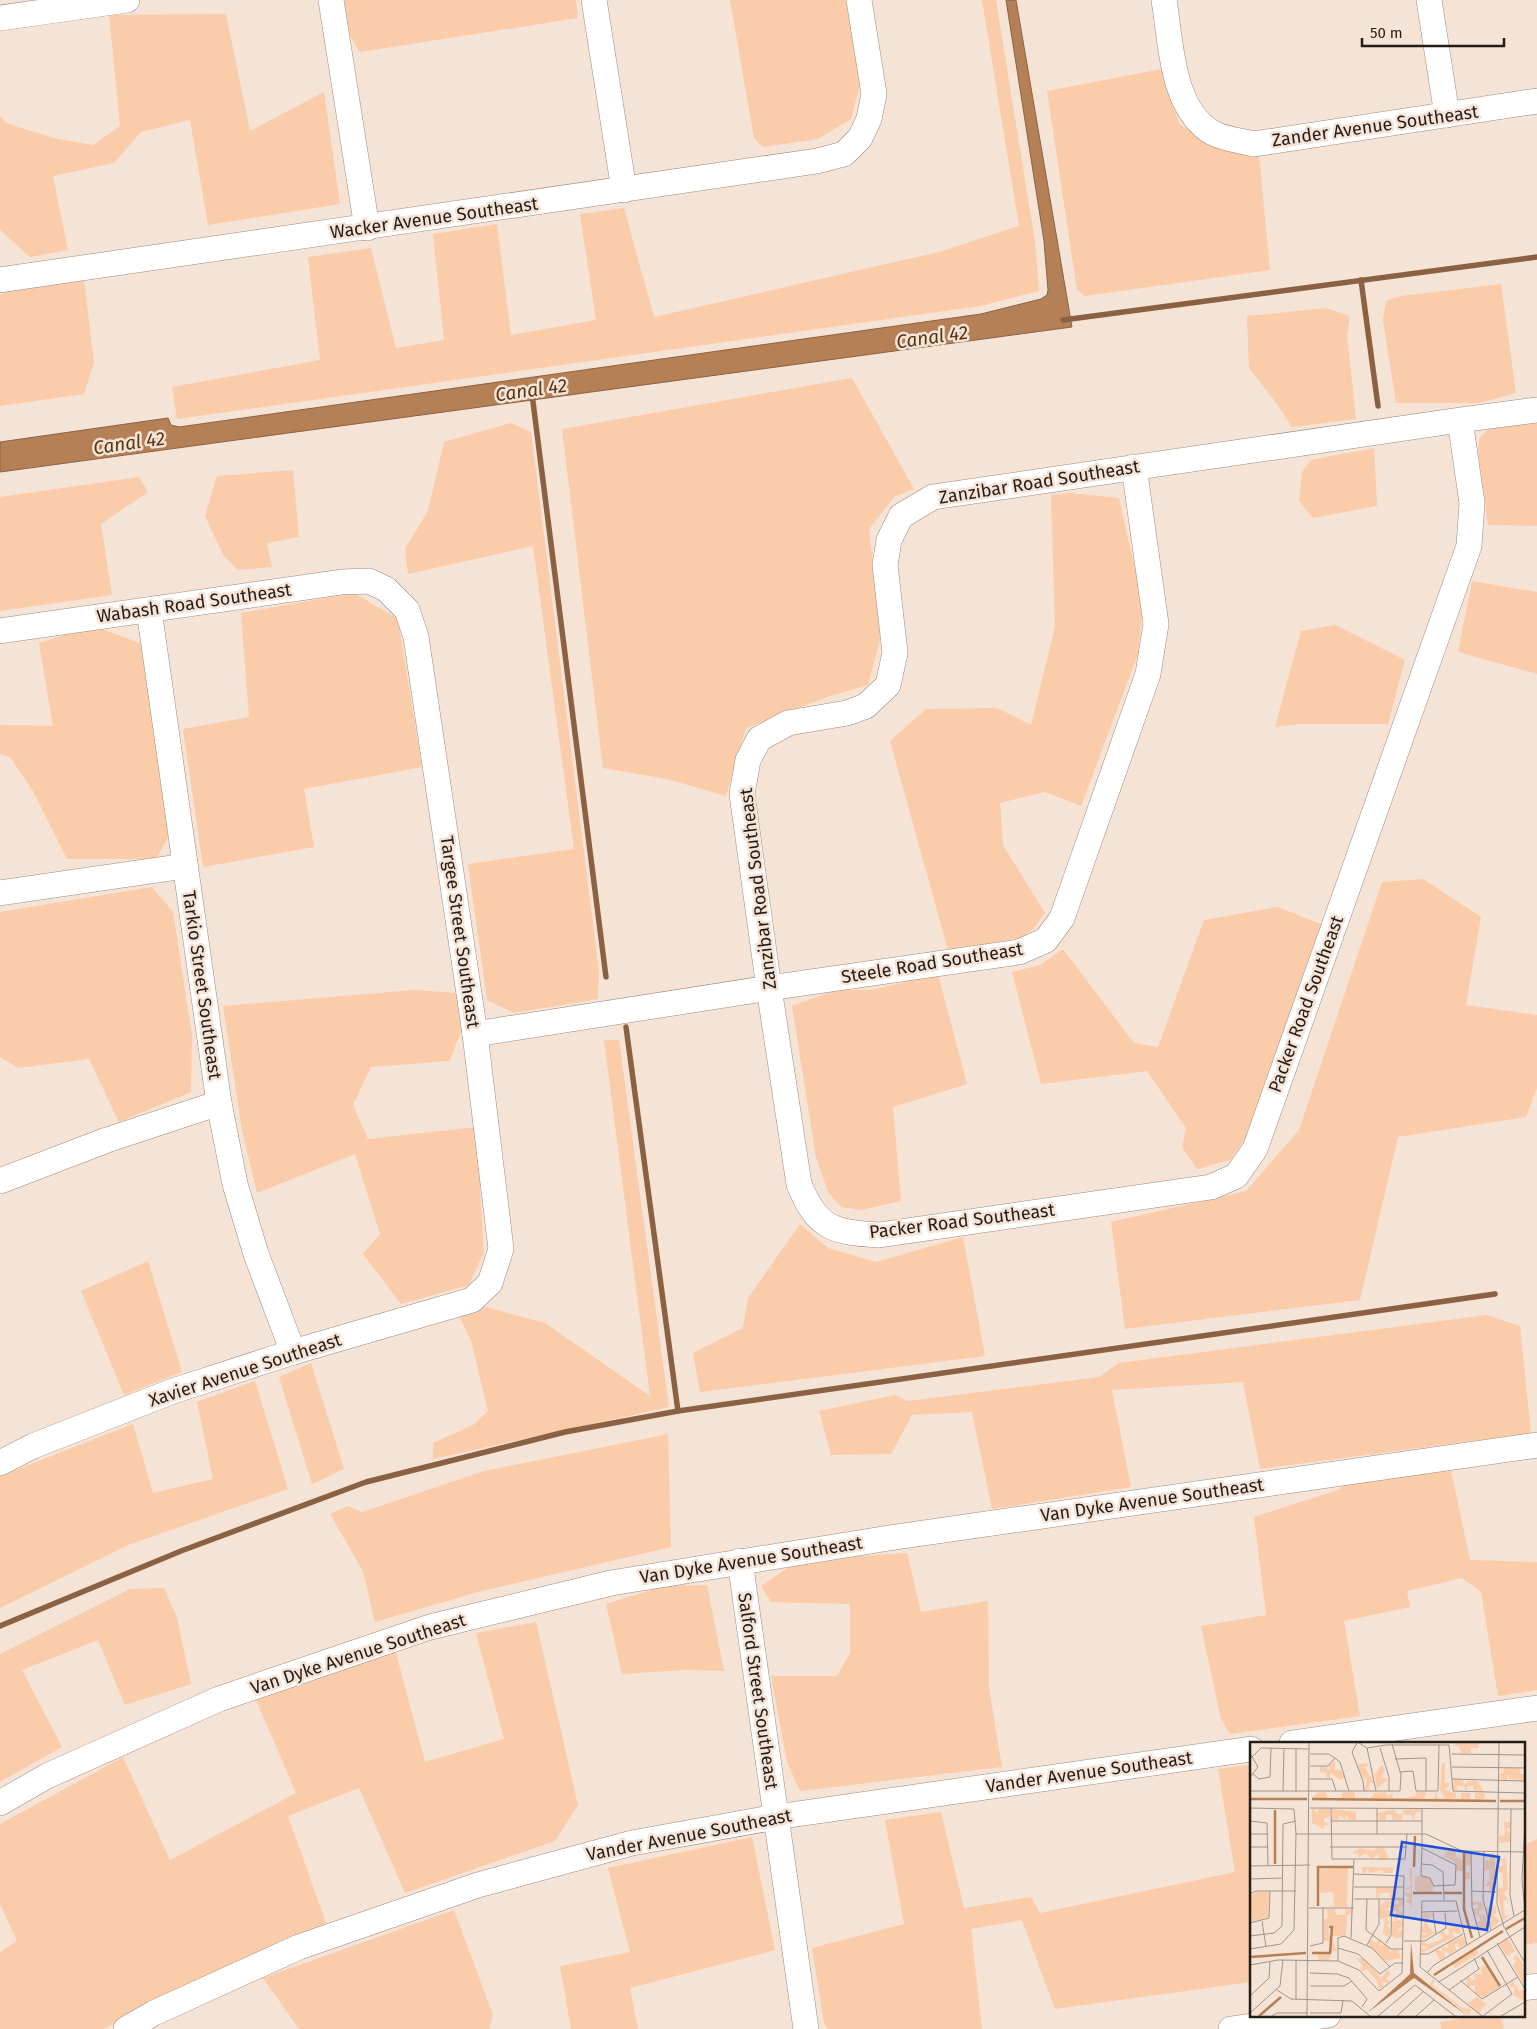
<svg xmlns="http://www.w3.org/2000/svg" width="1537" height="2029" font-family="'Fira Sans',sans-serif">
  <style>
    .green { fill: #facca9 }
    .water { fill: #b68056; stroke: #8a6243 }
    .lines { fill: none; stroke-linecap: round; stroke-linejoin: round }
    .stream { stroke: #8a6243; stroke-width: 5.5 }
    .minor-casing { stroke: #9b8b7f; stroke-width: 26 }
    .minor { stroke: #fff; stroke-width: 25 }
    .labels { text-anchor: middle; dominant-baseline: central; stroke-width: 5; stroke-linejoin: round; paint-order: stroke }
    .street-label { font-size: 18px; fill: #231d18; stroke: #f5e3d6 }
    .water-label { font-size: 19px; font-style: italic; fill: #583312; stroke: #f5e3d6 }
    .inset-river { fill: none; stroke: #b68056; stroke-width: 2.5 }
    .inset-road { fill: none; stroke: #a1948a; stroke-width: 1 }
    .view { fill: #1d4ed8; fill-opacity: 0.15; stroke: #1d4ed8; stroke-width: 2.5 }
    .inset-edge { fill: none; stroke: #231d18; stroke-width: 2.5 }
  </style>
  <rect width="100%" height="100%" fill="#f5e3d6"/>
  <g class="green">
    <path d="M 344,0 L 576,0 L 578,18 L 360,52 L 350,36 Z"/>
    <path d="M 730,0 L 846,0 L 861,81 L 851,119 L 818,139 L 763,147 L 754,138 Z"/>
    <path d="M 982,0 L 996,0 L 1035,242 L 1039,291 L 980,306 L 177,419 L 172,387 L 320,360 L 308,257 L 371,248 L 396,348 L 444,340 L 433,234 L 497,224 L 511,335 L 596,320 L 580,214 L 624,208 L 654,317 L 939,252 L 1019,226 Z"/>
    <path d="M 226,14 L 250,131 L 324,92 L 340,204 L 208,225 L 190,120 L 141,132 L 114,163 L 53,176 L 68,250 L 30,257 L 0,230 L 0,116 L 6,123 L 57,139 L 93,145 L 120,126 L 109,15 Z"/>
    <path d="M 1162,69 L 1179,124 L 1216,145 L 1259,155 L 1270,270 L 1085,296 L 1077,290 L 1047,91 Z"/>
    <path d="M 84,280 L 94,363 L 84,394 L 0,406 L 0,295 L 19,283 Z"/>
    <path d="M 1501,284 L 1516,393 L 1479,403 L 1396,403 L 1383,320 L 1386,301 L 1401,296 Z"/>
    <path d="M 1326,308 L 1350,316 L 1347,335 L 1356,419 L 1292,427 L 1277,404 L 1249,368 L 1247,316 Z"/>
    <path d="M 852,378 L 914,489 L 894,497 L 869,529 L 881,636 L 868,685 L 830,696 L 746,728 L 726,796 L 667,779 L 603,768 L 562,429 Z"/>
    <path d="M 1537,418 L 1537,526 L 1488,525 L 1478,450 L 1480,437 L 1496,423 Z"/>
    <path d="M 511,423 L 531,432 L 599,972 L 598,999 L 514,1013 L 487,1000 L 468,864 L 574,849 L 533,546 L 408,574 L 405,549 L 428,511 L 444,442 Z"/>
    <path d="M 1374,448 L 1377,506 L 1313,518 L 1299,501 L 1302,472 L 1311,460 Z"/>
    <path d="M 293,470 L 299,537 L 267,543 L 272,567 L 238,570 L 223,555 L 205,516 L 217,476 Z"/>
    <path d="M 139,477 L 148,492 L 101,524 L 112,595 L 0,611 L 0,497 Z"/>
    <path d="M 1071,493 L 1119,498 L 1143,605 L 1138,654 L 1081,806 L 1045,792 L 1000,803 L 1003,845 L 1045,913 L 1033,929 L 1021,938 L 948,950 L 890,741 L 926,709 L 997,708 L 1031,725 L 1055,627 L 1051,495 Z"/>
    <path d="M 1472,581 L 1537,592 L 1537,674 L 1458,652 Z"/>
    <path d="M 354,593 L 398,619 L 422,767 L 304,789 L 314,847 L 203,867 L 183,729 L 249,717 L 241,613 Z"/>
    <path d="M 1335,625 L 1405,660 L 1388,724 L 1300,724 L 1275,727 L 1301,631 Z"/>
    <path d="M 94,626 L 145,645 L 169,836 L 156,859 L 67,859 L 33,791 L 10,757 L 0,754 L 0,725 L 53,726 L 39,643 Z"/>
    <path d="M 1423,879 L 1481,917 L 1466,1005 L 1537,1015 L 1537,1088 L 1526,1117 L 1398,1137 L 1360,1300 L 1125,1329 L 1111,1222 L 1246,1191 L 1299,1130 L 1382,882 Z"/>
    <path d="M 152,887 L 173,912 L 192,1035 L 191,1092 L 119,1122 L 89,1059 L 18,1068 L 0,1057 L 0,912 Z"/>
    <path d="M 1278,907 L 1321,924 L 1251,1131 L 1230,1160 L 1197,1169 L 1182,1147 L 1186,1128 L 1147,1071 L 1041,1084 L 1012,972 L 1040,965 L 1063,949 L 1134,1043 L 1158,1047 L 1204,920 Z"/>
    <path d="M 938,974 L 967,1084 L 893,1107 L 901,1201 L 861,1210 L 841,1207 L 828,1192 L 816,1157 L 792,1006 L 836,990 L 872,990 Z"/>
    <path d="M 414,990 L 456,993 L 463,1028 L 449,1061 L 371,1067 L 353,1105 L 368,1139 L 476,1127 L 484,1252 L 469,1285 L 401,1304 L 363,1254 L 380,1234 L 355,1154 L 257,1193 L 242,1130 L 223,1006 Z"/>
    <path d="M 604,1040 L 619,1040 L 669,1407 L 433,1459 L 433,1443 L 473,1425 L 488,1411 L 471,1340 L 457,1312 L 486,1307 L 545,1323 L 650,1396 Z"/>
    <path d="M 800,1224 L 828,1248 L 876,1262 L 963,1237 L 985,1356 L 700,1392 L 693,1353 L 743,1328 L 748,1298 Z"/>
    <path d="M 148,1261 L 182,1372 L 124,1395 L 81,1291 Z"/>
    <path d="M 1487,1315 L 1520,1326 L 1531,1433 L 1260,1469 L 1243,1382 L 1112,1390 L 1131,1487 L 992,1509 L 972,1412 L 912,1415 L 891,1454 L 831,1455 L 819,1411 L 895,1395 L 908,1401 L 1099,1377 L 1119,1363 Z"/>
    <path d="M 311,1363 L 344,1469 L 312,1484 L 279,1377 Z"/>
    <path d="M 255,1381 L 288,1489 L 128,1545 L 0,1608 L 0,1476 L 133,1424 L 153,1493 L 213,1479 L 197,1402 Z"/>
    <path d="M 668,1434 L 671,1547 L 478,1592 L 375,1622 L 363,1571 L 330,1514 L 348,1506 L 362,1512 L 484,1471 Z"/>
    <path d="M 1450,1466 L 1470,1560 L 1537,1562 L 1537,1690 L 1498,1696 L 1481,1592 L 1462,1578 L 1407,1591 L 1410,1607 L 1344,1621 L 1360,1716 L 1230,1734 L 1221,1719 L 1201,1626 L 1266,1615 L 1254,1517 L 1341,1489 L 1342,1479 Z"/>
    <path d="M 907,1553 L 921,1612 L 988,1601 L 989,1688 L 1002,1767 L 800,1791 L 787,1762 L 771,1676 L 837,1676 L 850,1653 L 850,1604 L 771,1602 L 761,1586 L 799,1560 Z"/>
    <path d="M 707,1585 L 724,1671 L 684,1670 L 622,1674 L 606,1604 L 664,1586 Z"/>
    <path d="M 164,1588 L 177,1618 L 191,1684 L 125,1705 L 98,1640 L 22,1670 L 62,1747 L 0,1782 L 0,1654 L 130,1589 Z"/>
    <path d="M 536,1622 L 578,1805 L 555,1841 L 405,1893 L 359,1788 L 288,1816 L 326,1923 L 103,2029 L 0,2029 L 0,1952 L 17,1941 L 0,1904 L 0,1824 L 123,1757 L 170,1860 L 296,1793 L 256,1700 L 395,1649 L 425,1762 L 504,1739 L 476,1633 Z"/>
    <path d="M 1251,1765 L 1251,1982 L 1055,2009 L 1022,1920 L 971,1929 L 982,2029 L 828,2029 L 824,2023 L 812,1948 L 904,1924 L 885,1820 L 941,1812 L 964,1908 L 1031,1897 L 1040,1913 L 1235,1872 L 1218,1769 Z"/>
    <path d="M 752,1837 L 775,1950 L 630,1988 L 638,2029 L 571,2029 L 560,1966 L 630,1952 L 608,1868 Z"/>
    <path d="M 1537,1839 L 1537,1943 L 1523,1945 L 1523,1846 Z"/>
    <path d="M 454,1910 L 493,2015 L 489,2029 L 299,2029 L 263,1978 Z"/>
    <path d="M 1481,2015 L 1500,2015 L 1504,2029 L 1441,2029 L 1440,2022 Z"/>
  </g>
  <path class="water" d="M 1006,0 L 1016,0 L 1072,327 L 0,472 L 0,442 L 168,418 L 171,425 L 179,427 L 981,314 L 1041,299 L 1047,295 L 1048,290 L 1044,241 Z"/>
  <g class="lines">
    <g class="stream">
      <path d="M 1361,280 L 1378,406"/>
      <path d="M 1063,320 L 1537,257"/>
      <path d="M 532,394 L 606,977"/>
      <path d="M 626,1027 L 678,1411"/>
      <path d="M 0,1626 L 181,1551 L 366,1482 L 565,1432 L 678,1411 L 1495,1294"/>
    </g>
    <g class="minor-casing">
      <g id="minor">
        <path d="M 331,0 L 367,228"/>
        <path d="M 594,0 L 624,190"/>
        <path d="M 1164,0 C 1171,42 1171,109 1213,133 C 1224,139 1242,141 1254,144 L 1537,101"/>
        <path d="M 1429,0 L 1447,115"/>
        <path d="M 0,18 L 127,0"/>
        <path d="M 0,280 L 817,161 L 844,154 L 860,138 L 869,119 L 874,94 L 859,0"/>
        <path d="M 1460,420 L 1472,503 L 1469,546 L 1255,1149 L 1236,1176 L 1211,1187 L 879,1235 C 833,1232 817,1229 799,1184 L 769,988 L 742,794 L 748,760 L 759,739 L 788,723 L 847,713 L 866,706 L 888,685 L 895,653 L 885,565 L 889,540 L 901,516 L 933,497 L 1460,420 L 1537,410"/>
        <path d="M 149,610 L 219,1103 L 235,1184 L 256,1254 L 293,1352"/>
        <path d="M 0,631 L 342,582 L 369,581 L 386,589 L 407,610 L 416,637 L 475,1034 L 501,1249 L 490,1283 L 472,1300 L 293,1352 L 173,1391 L 33,1446 L 0,1463"/>
        <path d="M 0,893 L 185,866"/>
        <path d="M 475,1034 L 769,988 L 1019,952 L 1046,940 L 1062,918 L 1148,674 L 1156,624 L 1134,467"/>
        <path d="M 0,1181 L 107,1140 L 219,1103"/>
        <path d="M 740,1561 L 806,2029"/>
        <path d="M 1292,1743 L 1537,1708"/>
        <path d="M 0,1803 L 47,1776 L 219,1699 L 430,1627 L 611,1583 L 889,1538 L 1537,1445"/>
        <path d="M 1523,1988 L 1537,1986"/>
        <path d="M 126,2029 L 154,2013 L 299,1947 L 478,1885 L 632,1843 L 776,1817 L 1251,1749"/>
        <path d="M 1231,2029 L 1328,2015"/>
      </g>
    </g>
    <use href="#minor" class="minor"/>
  </g>
  <g class="labels">
    <g class="street-label">
      <text transform="translate(1375 126) rotate(-8)">Zander Avenue Southeast</text>
      <text transform="translate(434 218) rotate(-8)">Wacker Avenue Southeast</text>
      <text transform="translate(1039 482) rotate(-9)">Zanzibar Road Southeast</text>
      <text transform="translate(194 603) rotate(-8)">Wabash Road Southeast</text>
      <text transform="translate(758 889) rotate(-97)">Zanzibar Road Southeast</text>
      <text transform="translate(460 932) rotate(82)">Targee Street Southeast</text>
      <text transform="translate(932 963) rotate(-9)">Steele Road Southeast</text>
      <text transform="translate(202 985) rotate(82)">Tarkio Street Southeast</text>
      <text transform="translate(1306 1004) rotate(-70)">Packer Road Southeast</text>
      <text transform="translate(962 1221) rotate(-7)">Packer Road Southeast</text>
      <text transform="translate(245 1370) rotate(-18)">Xavier Avenue Southeast</text>
      <text transform="translate(1152 1500) rotate(-8)">Van Dyke Avenue Southeast</text>
      <text transform="translate(751 1560) rotate(-9)">Van Dyke Avenue Southeast</text>
      <text transform="translate(358 1654) rotate(-18)">Van Dyke Avenue Southeast</text>
      <text transform="translate(758 1691) rotate(82)">Salford Street Southeast</text>
      <text transform="translate(1089 1772) rotate(-8)">Vander Avenue Southeast</text>
      <text transform="translate(689 1835) rotate(-11)">Vander Avenue Southeast</text>
    </g>
    <g class="water-label">
      <text transform="translate(932 337) rotate(-8)">Canal 42</text>
      <text transform="translate(531 390) rotate(-8)">Canal 42</text>
      <text transform="translate(129 443) rotate(-8)">Canal 42</text>
    </g>
  </g>
  <g transform="translate(1250 1742)">
    <rect width="275" height="275" fill="#f5e3d6"/>
    <path d="M 207,1 L 229,1 L 228,6 L 221,6 L 221,11 L 212,11 L 209,4 L 202,4 ZM 85,18 L 85,28 L 91,28 L 95,36 L 90,38 L 80,30 L 80,36 L 77,36 L 76,31 L 70,30 L 69,25 L 76,25 L 79,29 L 79,24 ZM 115,21 L 119,23 L 114,25 L 125,41 L 119,41 L 119,49 L 114,49 L 117,37 L 113,36 L 108,23 ZM 192,21 L 195,21 L 195,41 L 200,41 L 195,48 L 206,51 L 206,56 L 211,57 L 211,51 L 220,51 L 220,57 L 225,57 L 225,51 L 234,51 L 235,56 L 230,58 L 62,57 L 67,51 L 75,50 L 78,56 L 91,56 L 93,50 L 105,50 L 105,56 L 121,56 L 125,51 L 135,50 L 138,54 L 143,50 L 142,56 L 157,56 L 165,54 L 167,50 L 176,50 L 174,57 L 184,56 L 186,50 L 187,56 L 195,56 L 190,48 ZM 132,23 L 135,28 L 131,35 L 138,37 L 127,47 L 125,32 ZM 254,26 L 270,27 L 270,32 L 274,32 L 275,26 L 275,38 L 260,37 L 257,32 L 257,38 L 251,37 L 250,31 L 253,31 ZM 204,38 L 213,38 L 214,43 L 218,39 L 227,39 L 234,50 L 224,49 L 223,44 L 217,44 L 217,49 L 213,44 L 207,44 L 207,48 L 203,47 ZM 62,67 L 65,67 L 66,72 L 69,67 L 80,67 L 80,75 L 74,76 L 74,80 L 80,83 L 74,83 L 74,87 L 62,81 ZM 82,67 L 106,70 L 106,78 L 99,78 L 96,72 L 96,78 L 89,73 L 89,77 L 82,78 ZM 144,67 L 147,72 L 153,72 L 153,68 L 170,67 L 171,70 L 166,70 L 163,78 L 161,73 L 153,72 L 152,78 L 143,78 L 141,72 L 136,73 L 136,78 L 129,78 L 128,71 ZM 254,80 L 260,80 L 260,86 L 256,87 L 260,91 L 260,100 L 249,101 L 249,94 L 255,93 ZM 126,105 L 134,106 L 139,117 L 129,117 L 128,112 L 122,117 L 115,111 L 108,116 L 109,112 L 102,111 L 110,106 L 125,109 ZM 201,106 L 206,109 L 206,115 L 213,118 L 213,129 L 207,129 L 204,120 L 193,114 ZM 215,110 L 221,111 L 220,124 L 216,124 L 215,130 L 220,130 L 220,137 L 215,137 L 214,145 ZM 239,111 L 245,111 L 245,138 L 240,139 L 245,141 L 245,148 L 240,149 L 239,144 L 234,144 L 240,138 L 239,128 L 234,128 L 236,118 L 240,118 ZM 256,112 L 258,147 L 253,151 L 259,158 L 253,159 L 255,174 L 261,172 L 253,179 L 247,147 L 253,146 L 253,131 L 248,130 L 248,123 L 253,124 L 253,120 L 248,117 L 255,116 ZM 112,125 L 162,126 L 162,168 L 160,161 L 155,160 L 160,156 L 155,154 L 155,151 L 161,151 L 160,147 L 155,147 L 161,144 L 159,126 L 143,126 L 142,131 L 134,131 L 132,128 L 119,131 L 118,126 L 116,131 L 113,131 ZM 98,126 L 97,165 L 79,165 L 84,164 L 83,150 L 70,151 L 69,127 ZM 171,133 L 180,137 L 184,144 L 182,150 L 165,149 L 165,135 ZM 126,145 L 146,145 L 146,156 L 140,157 L 140,151 L 130,151 L 129,156 L 126,156 ZM 7,150 L 19,150 L 18,175 L 2,180 L 0,154 ZM 136,158 L 141,160 L 141,166 L 135,166 L 140,169 L 140,175 L 136,176 L 140,180 L 137,184 L 140,187 L 139,195 L 133,192 L 135,177 L 130,176 L 130,164 ZM 148,158 L 153,158 L 153,165 L 148,165 L 153,173 L 148,175 L 147,178 L 153,179 L 153,184 L 147,188 L 153,189 L 153,195 L 146,196 L 142,194 L 142,179 L 147,179 L 143,175 L 148,170 L 142,168 L 143,162 L 149,162 ZM 222,160 L 233,160 L 234,168 L 229,169 L 229,173 L 235,172 L 239,188 L 235,190 L 233,187 L 228,188 L 225,180 L 231,179 L 228,173 L 224,174 L 222,167 L 228,166 L 228,162 L 222,163 ZM 245,164 L 247,171 L 243,173 L 250,179 L 242,186 L 239,180 L 242,178 L 241,174 L 237,175 L 235,166 ZM 77,167 L 85,167 L 86,173 L 95,172 L 96,167 L 102,167 L 103,172 L 97,173 L 96,194 L 81,194 L 87,209 L 82,209 L 79,218 L 69,218 L 67,212 L 62,212 L 81,211 L 81,183 L 78,184 L 80,199 L 74,199 L 74,178 L 79,174 L 74,174 L 78,173 ZM 173,171 L 183,172 L 176,181 L 184,191 L 173,198 L 172,193 L 178,192 L 171,190 L 176,176 L 172,176 ZM 206,185 L 210,186 L 211,192 L 202,190 L 204,195 L 172,211 L 171,207 L 177,207 L 176,204 L 172,204 L 171,200 L 178,202 L 188,199 L 193,196 L 190,191 L 193,188 L 196,193 L 200,192 L 197,186 ZM 213,194 L 216,202 L 210,206 L 207,201 L 204,203 L 207,208 L 199,212 L 194,208 L 195,215 L 190,218 L 185,209 L 188,207 L 192,210 L 191,205 L 199,206 L 197,201 ZM 257,196 L 265,209 L 257,214 L 249,202 ZM 129,197 L 132,199 L 129,204 L 135,202 L 140,207 L 139,212 L 142,208 L 148,208 L 151,216 L 136,219 L 118,202 L 121,198 L 126,201 ZM 226,207 L 229,211 L 205,226 L 202,222 ZM 267,213 L 274,224 L 271,226 L 275,227 L 273,242 L 263,223 L 266,220 L 263,215 ZM 106,216 L 114,217 L 131,236 L 138,228 L 141,232 L 136,236 L 140,240 L 132,241 L 134,244 L 129,248 L 127,239 L 117,227 L 112,230 L 110,227 L 113,224 ZM 237,224 L 250,245 L 233,255 L 225,252 L 225,243 L 217,245 L 217,238 L 214,238 L 219,234 L 223,239 L 226,237 L 223,232 L 232,232 L 231,225 ZM 183,237 L 185,238 L 182,243 L 213,266 L 221,267 L 219,273 L 180,243 ZM 263,239 L 269,249 L 275,248 L 275,259 L 263,253 L 265,246 L 259,243 ZM 227,255 L 236,262 L 229,271 L 218,261 Z" fill="#facca9"/>
    <path d="M 161,200 L 164,231 L 218,274 L 164,236 L 117,271 L 160,232 Z" fill="#b68056"/>
    <path class="inset-river" d="M 0,57 L 57,57M 62,57 L 246,59M 250,59 L 275,59M 25,68 L 25,122M 214,111 L 214,167 L 222,196M 164,125 L 165,94M 163,151 L 192,151M 194,151 L 212,151M 68,164 L 68,125 L 103,125M 256,187 L 275,176M 62,211 L 80,211 L 82,185 L 79,185M 0,215 L 56,211M 232,215 L 250,244M 184,233 L 253,189M 9,274 L 31,255"/>
    <path class="inset-road" d="M 107,1 L 102,10 L 113,39 L 114,49M 109,1 L 117,6 L 136,3 L 199,3 L 203,49 L 275,51M 249,1 L 247,162 L 254,185 L 275,221M 117,6 L 126,49M 130,6 L 139,35 L 139,49M 0,11 L 8,25 L 0,35M 60,12 L 79,12 L 90,20 L 99,49M 202,12 L 275,13M 0,17 L 11,6 L 59,7M 145,17 L 176,16 L 176,49M 60,24 L 78,24 L 85,16M 202,25 L 275,26M 150,30 L 163,29 L 166,49 L 188,49 L 189,3M 3,32 L 9,37 L 20,35 L 21,6M 60,37 L 82,37 L 86,49M 202,37 L 275,39M 0,49 L 150,49 L 151,33 L 142,2M 33,49 L 34,6M 46,49 L 46,6M 0,66 L 44,67 L 46,92 L 44,188 L 31,202 L 0,207M 60,66 L 275,67M 81,66 L 82,117 L 155,117 L 157,92M 127,66 L 127,92M 261,67 L 260,153 L 264,174M 0,79 L 17,81 L 18,123M 81,79 L 172,79M 0,92 L 18,92M 46,92 L 176,92 L 212,109 L 275,110M 0,105 L 18,105M 80,105 L 157,105M 172,106 L 206,123 L 205,143 L 184,144 L 180,136 L 172,134 L 171,132 L 172,106 L 172,66M 221,109 L 222,165 L 230,195M 234,109 L 233,157 L 241,188M 172,122 L 182,123 L 193,130 L 194,158M 0,124 L 60,123M 0,137 L 33,136M 104,145 L 154,145M 221,149 L 246,150M 0,152 L 6,149 L 46,149M 104,157 L 154,157M 117,157 L 116,188 L 141,207 L 153,207M 59,166 L 104,166M 275,168 L 272,138 L 275,80M 171,170 L 207,169M 183,171 L 186,192M 12,179 L 16,205M 0,181 L 19,176 L 20,149M 0,194 L 24,191 L 32,184 L 33,82 L 46,79M 101,196 L 104,117M 154,199 L 175,199 L 196,186 L 195,171M 136,201 L 141,193 L 142,157M 247,201 L 275,247M 117,203 L 129,182 L 129,157M 217,203 L 206,159 L 172,159 L 170,225 L 232,274M 60,204 L 73,201 L 73,166M 88,206 L 108,212 L 130,232 L 145,221 L 153,221M 170,212 L 178,212 L 213,192M 88,219 L 88,196 L 94,194 L 122,206 L 140,225M 0,223 L 28,218 L 88,219 L 109,228 L 129,249 L 152,231 L 154,134 L 104,132M 60,231 L 87,232 L 99,236 L 117,257 L 112,265M 177,231 L 184,223 L 275,168M 210,238 L 232,257 L 268,235M 189,240 L 275,185M 60,244 L 94,244 L 102,239M 27,248 L 41,257 L 102,259 L 120,274M 199,248 L 229,227 L 224,216M 0,254 L 19,236 L 20,220M 46,257 L 46,218M 0,271 L 30,244 L 33,218M 60,271 L 91,271 L 93,258M 22,274 L 27,271 L 58,271M 57,274 L 59,1M 128,274 L 165,243 L 205,274M 147,274 L 174,249M 166,274 L 184,258M 233,274 L 262,252 L 237,208M 251,274 L 275,260"/>
    <path class="view" d="M 152,100 L 249,115 L 237,188 L 141,173 Z"/>
    <rect width="275" height="275" class="inset-edge"/>
  </g>
  <path d="M1362 38v8h142v-8" fill="none" stroke="#231d18" stroke-width="2.5"/>
  <text x="1370" y="38" font-size="15" fill="#231d18" stroke="#f5e3d6" stroke-width="4" paint-order="stroke">50 m</text>
</svg>
